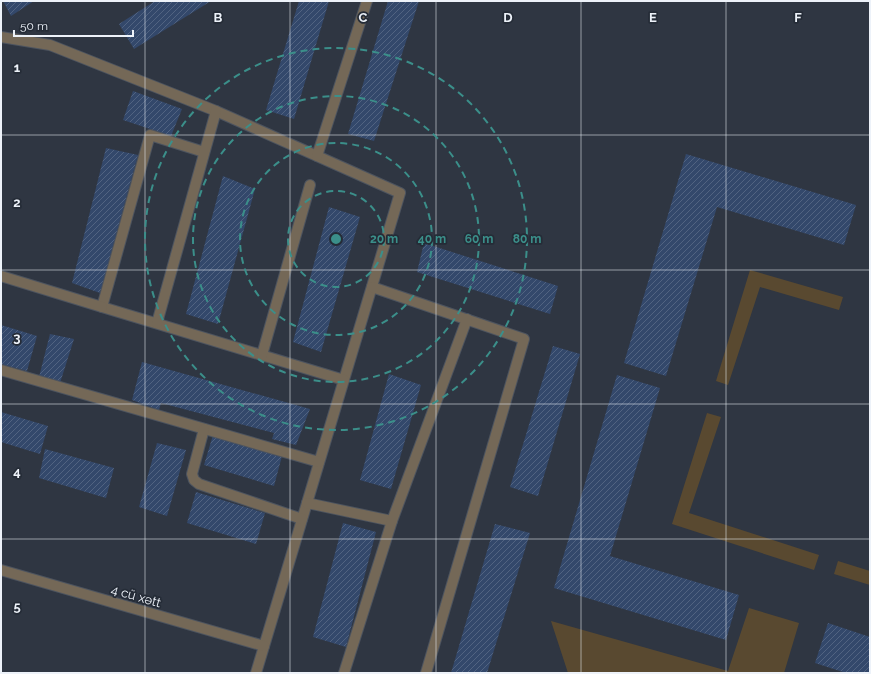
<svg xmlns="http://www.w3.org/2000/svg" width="871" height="674" font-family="Raleway,sans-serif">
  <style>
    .grass { fill: #594930 }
    .building { fill: url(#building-hatch) }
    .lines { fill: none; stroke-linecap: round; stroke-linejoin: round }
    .minor-casing { stroke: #4d545f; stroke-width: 12 }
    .minor { stroke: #746857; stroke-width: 10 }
    .grid { fill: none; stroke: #edf2f9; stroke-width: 1; stroke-opacity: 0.55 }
    .ring { fill: none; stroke: #3b8f8a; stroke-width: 2; stroke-dasharray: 7 5 }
    .labels { text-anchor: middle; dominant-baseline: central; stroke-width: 3.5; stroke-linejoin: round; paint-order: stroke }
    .street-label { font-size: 13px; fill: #edf2f9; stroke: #252c37 }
    .grid-label { font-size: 13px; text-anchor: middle; font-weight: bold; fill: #edf2f9; stroke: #252c37; stroke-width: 3.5; stroke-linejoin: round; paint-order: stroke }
    .centre { fill: #3b8f8a; stroke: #252c37; stroke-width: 2 }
    .ring-label { font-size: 12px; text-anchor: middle; font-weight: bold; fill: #3b8f8a; stroke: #252c37; stroke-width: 3.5; stroke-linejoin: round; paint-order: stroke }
  </style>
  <defs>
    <pattern id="building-hatch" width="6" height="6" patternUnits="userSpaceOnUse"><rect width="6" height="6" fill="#33486b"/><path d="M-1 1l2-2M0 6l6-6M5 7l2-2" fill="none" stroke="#516381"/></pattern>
  </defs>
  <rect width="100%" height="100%" fill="#2f3642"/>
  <g class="grass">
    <path d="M 750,270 L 843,297 L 839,310 L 760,287 L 728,385 L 716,381 Z"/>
    <path d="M 707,413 L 721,417 L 689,513 L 819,555 L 814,570 L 672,524 Z"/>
    <path d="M 838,561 L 870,571 L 870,585 L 834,574 Z"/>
    <path d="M 749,608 L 799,623 L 784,673 L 568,673 L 551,621 L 728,671 Z"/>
  </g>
  <g class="building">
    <path d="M 3,1 L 34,1 L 11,16 Z"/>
    <path d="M 155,1 L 211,1 L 134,49 L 119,24 Z"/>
    <path d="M 299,1 L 329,1 L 294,119 L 266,110 Z"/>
    <path d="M 388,1 L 419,1 L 374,141 L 348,134 Z"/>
    <path d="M 133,91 L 182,109 L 171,136 L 123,120 Z"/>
    <path d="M 106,148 L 138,155 L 100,293 L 72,283 Z"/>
    <path d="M 686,154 L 856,205 L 844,245 L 717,207 L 666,376 L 624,363 Z"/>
    <path d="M 223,176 L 255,189 L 218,324 L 186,314 Z"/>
    <path d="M 329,207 L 360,217 L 321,352 L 293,342 Z"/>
    <path d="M 424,243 L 558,286 L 550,314 L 417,272 Z"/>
    <path d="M 1,325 L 37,336 L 27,371 L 1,364 Z"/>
    <path d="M 50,334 L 74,339 L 60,383 L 39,377 Z"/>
    <path d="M 553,346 L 580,354 L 538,496 L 510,487 Z"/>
    <path d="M 142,362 L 310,409 L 296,445 L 272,439 L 274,433 L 161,403 L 159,410 L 132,400 Z"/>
    <path d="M 389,374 L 421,385 L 391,489 L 360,480 Z"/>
    <path d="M 617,375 L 660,388 L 610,556 L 739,595 L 726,640 L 554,588 Z"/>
    <path d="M 1,412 L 48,426 L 40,454 L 1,442 Z"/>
    <path d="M 213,435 L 282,456 L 274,486 L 204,465 Z"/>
    <path d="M 157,443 L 186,450 L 167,516 L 139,507 Z"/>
    <path d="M 45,449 L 114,468 L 106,498 L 39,478 Z"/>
    <path d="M 196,492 L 265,513 L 256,544 L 187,523 Z"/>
    <path d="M 343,523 L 376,532 L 346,647 L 313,637 Z"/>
    <path d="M 495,524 L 530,533 L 487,673 L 451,673 Z"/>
    <path d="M 828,623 L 870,637 L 870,673 L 846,673 L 815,663 Z"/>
  </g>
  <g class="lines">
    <g class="minor-casing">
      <g id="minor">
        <path d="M 1,37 L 50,45 L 216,111 L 400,193 L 256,673"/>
        <path d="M 204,152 L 150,135 L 102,307 L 344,380"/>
        <path d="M 317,156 L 367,1"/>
        <path d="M 1,276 L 102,307"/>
        <path d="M 372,287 L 524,339 L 426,673"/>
        <path d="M 157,323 L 216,111"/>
        <path d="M 262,355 L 310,185"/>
        <path d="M 1,370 L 319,462"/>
        <path d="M 204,429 L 192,474 L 194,480 L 199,484 L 302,519"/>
        <path d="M 307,503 L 392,521"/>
        <path d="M 1,570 L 264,646"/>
        <path d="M 344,673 L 392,521 L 467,319"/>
      </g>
    </g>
    <use href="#minor" class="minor"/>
  </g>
  <path class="grid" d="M 145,1 L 145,673M 290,1 L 290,673M 436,1 L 436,673M 581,1 L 581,673M 726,1 L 726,673M 1,135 L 870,135M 1,270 L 870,270M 1,404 L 870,404M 1,539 L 870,539"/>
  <g class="ring">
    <circle cx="336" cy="239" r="48"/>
    <circle cx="336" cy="239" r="96"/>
    <circle cx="336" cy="239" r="143"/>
    <circle cx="336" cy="239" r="191"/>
  </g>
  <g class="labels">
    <g class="street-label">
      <text transform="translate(136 596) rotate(16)">4 cü xətt</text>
    </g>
  </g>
  <g class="grid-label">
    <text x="218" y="22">B</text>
    <text x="363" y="22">C</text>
    <text x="508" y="22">D</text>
    <text x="653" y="22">E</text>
    <text x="798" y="22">F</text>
    <text x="17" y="72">1</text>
    <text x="17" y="207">2</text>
    <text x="17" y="342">3</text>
    <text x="17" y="476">4</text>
    <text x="17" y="611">5</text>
  </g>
  <circle cx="336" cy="239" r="6" class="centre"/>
  <g class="ring-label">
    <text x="384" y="243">20 m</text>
    <text x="432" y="243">40 m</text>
    <text x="479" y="243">60 m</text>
    <text x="527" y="243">80 m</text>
  </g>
  <rect width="871" height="674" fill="none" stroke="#edf2f9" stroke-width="4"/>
  <path d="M14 30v6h119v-6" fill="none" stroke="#edf2f9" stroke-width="2"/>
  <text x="20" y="30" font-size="12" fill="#edf2f9" stroke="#252c37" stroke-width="3" paint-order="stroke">50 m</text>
</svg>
